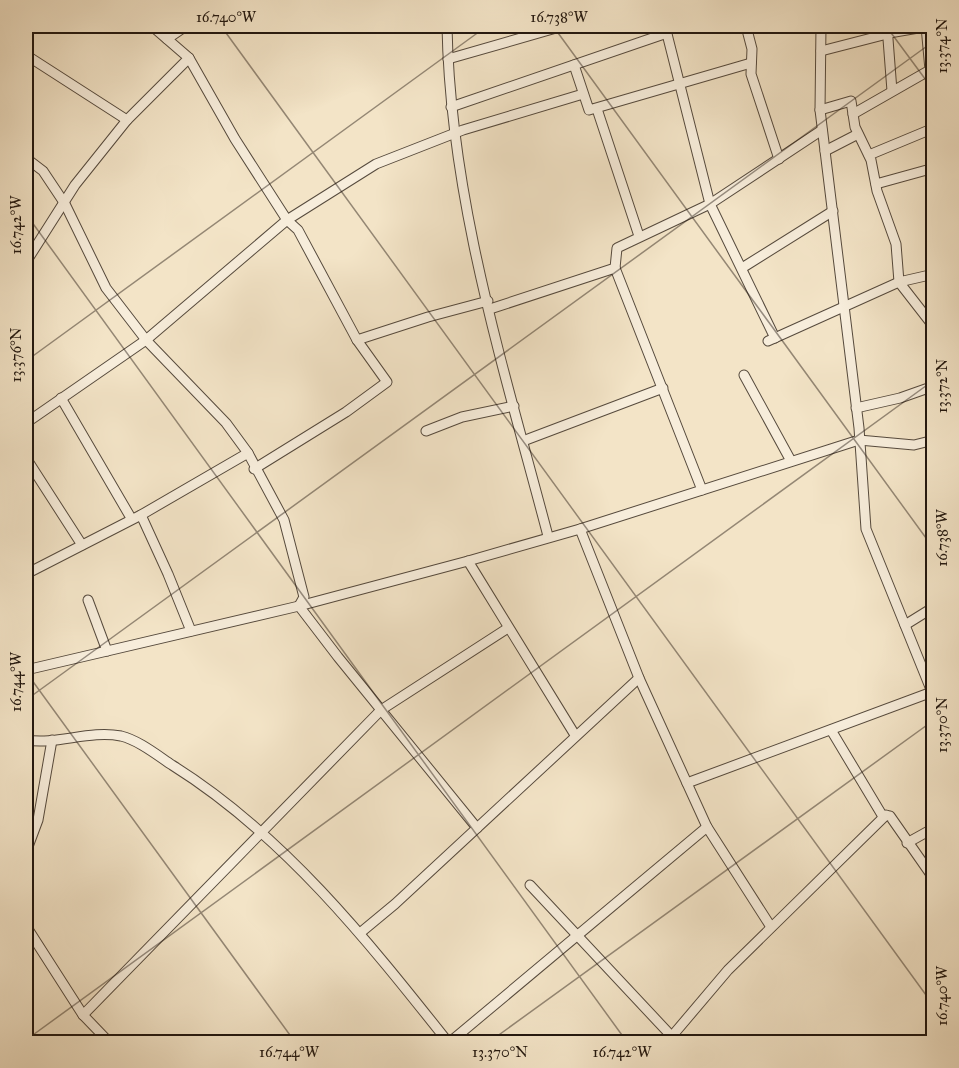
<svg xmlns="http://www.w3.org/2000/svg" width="959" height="1068" font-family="'IM FELL Great Primer',serif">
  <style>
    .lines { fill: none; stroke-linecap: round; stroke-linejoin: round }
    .street-casing { stroke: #564a3d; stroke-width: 11 }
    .street { stroke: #f7eddb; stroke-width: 9 }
    .ticks { fill: none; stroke: #22170f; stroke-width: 1.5; stroke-opacity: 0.45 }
    .neatline { fill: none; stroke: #22170f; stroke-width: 2 }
    .ticks-label { font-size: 15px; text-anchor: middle; fill: #22170f }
  </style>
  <rect width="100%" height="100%" fill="#f3e4c7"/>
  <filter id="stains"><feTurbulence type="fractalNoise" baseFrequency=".00333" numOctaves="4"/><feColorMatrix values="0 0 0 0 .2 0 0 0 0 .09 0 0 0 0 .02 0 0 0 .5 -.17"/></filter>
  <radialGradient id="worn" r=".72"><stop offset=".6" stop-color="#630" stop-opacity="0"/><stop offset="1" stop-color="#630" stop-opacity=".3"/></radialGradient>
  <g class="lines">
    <g class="street-casing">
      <g id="street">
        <path d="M 152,26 L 189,58 L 235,139 L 287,220 L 298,230 L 357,340 L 387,382 L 346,412 L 254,469"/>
        <path d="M 447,26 C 450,199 504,369 548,536"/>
        <path d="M 665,26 L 710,204 L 775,338"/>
        <path d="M 746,26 L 752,49 L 751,74 L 779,159"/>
        <path d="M 887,26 L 892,91"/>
        <path d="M 167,39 L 186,26"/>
        <path d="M 821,51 L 895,32 L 930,26"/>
        <path d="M 26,55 L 127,120"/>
        <path d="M 448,59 L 563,26"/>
        <path d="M 574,65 L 589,110 L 751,63"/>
        <path d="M 451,107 L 667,33"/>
        <path d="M 597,109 L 639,236"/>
        <path d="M 820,110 L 851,101 L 855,127 L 871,160 L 877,191 L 896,244 L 899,282 L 934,327"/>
        <path d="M 853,114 L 930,70 L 926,26"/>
        <path d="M 825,151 L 858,134"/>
        <path d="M 869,155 L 934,128"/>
        <path d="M 26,158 L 43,171 L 65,204 L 106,288 L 146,340 L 226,423 L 248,453 L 284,520 L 304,597 L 299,606 L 338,657 L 477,828"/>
        <path d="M 876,184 L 934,168"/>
        <path d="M 26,262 L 75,185 L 127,120 L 189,58"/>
        <path d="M 615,268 L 702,490"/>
        <path d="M 742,268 L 833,211"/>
        <path d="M 490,309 L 615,268 L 617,248 L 710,204 L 822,130"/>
        <path d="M 357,340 L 428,317 L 488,301"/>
        <path d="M 768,341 L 899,282 L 934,274"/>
        <path d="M 744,375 L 791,461"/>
        <path d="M 61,398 L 131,518"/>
        <path d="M 856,408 L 900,398 L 934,386"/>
        <path d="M 26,423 L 146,340 L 287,220 L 376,164 L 463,130 L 583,94"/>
        <path d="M 426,431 L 462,417 L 514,406"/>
        <path d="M 523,441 L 663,388"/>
        <path d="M 26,458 L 82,545"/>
        <path d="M 141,515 L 168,574 L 191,631"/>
        <path d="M 580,529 L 639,678 L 707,827 L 771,927"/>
        <path d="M 468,561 L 575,735"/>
        <path d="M 26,574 L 141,515 L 248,453"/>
        <path d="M 88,600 L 107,651"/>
        <path d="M 905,625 L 934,607"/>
        <path d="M 26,670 L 299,606 L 468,561 L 580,529 L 859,440 L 914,445 L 934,440"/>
        <path d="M 831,730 L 882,815 L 890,816 L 934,879"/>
        <path d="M 26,740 C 57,745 89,730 121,736 C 138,740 157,755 172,765 C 284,835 367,940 448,1042"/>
        <path d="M 687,783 L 932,692 L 866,529 L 859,428 L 820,110 L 821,26"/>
        <path d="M 907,843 L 934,828"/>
        <path d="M 26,852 L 38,820 L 52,740"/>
        <path d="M 530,885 L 677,1042"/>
        <path d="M 26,926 L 83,1015 L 109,1042"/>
        <path d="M 360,933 L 395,904 L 639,678"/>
        <path d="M 83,1015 L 381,710 L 508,628"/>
        <path d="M 450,1042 L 707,827"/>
        <path d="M 667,1042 L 728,970 L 886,815"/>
      </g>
    </g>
    <use href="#street" class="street"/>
  </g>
  <path class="ticks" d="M 221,26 L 934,1006M 553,26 L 934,549M 886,26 L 934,91M 26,214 L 627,1042M 26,361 L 487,26M 26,672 L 295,1042M 26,700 L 934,41M 26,1040 L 934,380M 489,1042 L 934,720"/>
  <rect width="959" height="1068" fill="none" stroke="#f3e4c7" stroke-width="66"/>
  <rect x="33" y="33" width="893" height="1002" class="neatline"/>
  <g class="ticks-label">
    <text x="226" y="22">16.740°W</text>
    <text x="559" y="22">16.738°W</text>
    <text transform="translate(942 46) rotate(-90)" y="5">13.374°N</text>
    <text transform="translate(16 225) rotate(-90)" y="5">16.742°W</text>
    <text transform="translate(16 355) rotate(-90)" y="5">13.376°N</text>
    <text transform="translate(942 386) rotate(-90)" y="5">13.372°N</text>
    <text transform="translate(942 538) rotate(-90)" y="5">16.738°W</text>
    <text transform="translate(16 682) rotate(-90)" y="5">16.744°W</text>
    <text transform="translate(942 725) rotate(-90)" y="5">13.370°N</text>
    <text transform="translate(942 996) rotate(-90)" y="5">16.740°W</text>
    <text x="289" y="1057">16.744°W</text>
    <text x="500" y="1057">13.370°N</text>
    <text x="622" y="1057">16.742°W</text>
  </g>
  <rect width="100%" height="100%" filter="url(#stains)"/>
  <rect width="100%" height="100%" fill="url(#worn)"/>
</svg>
